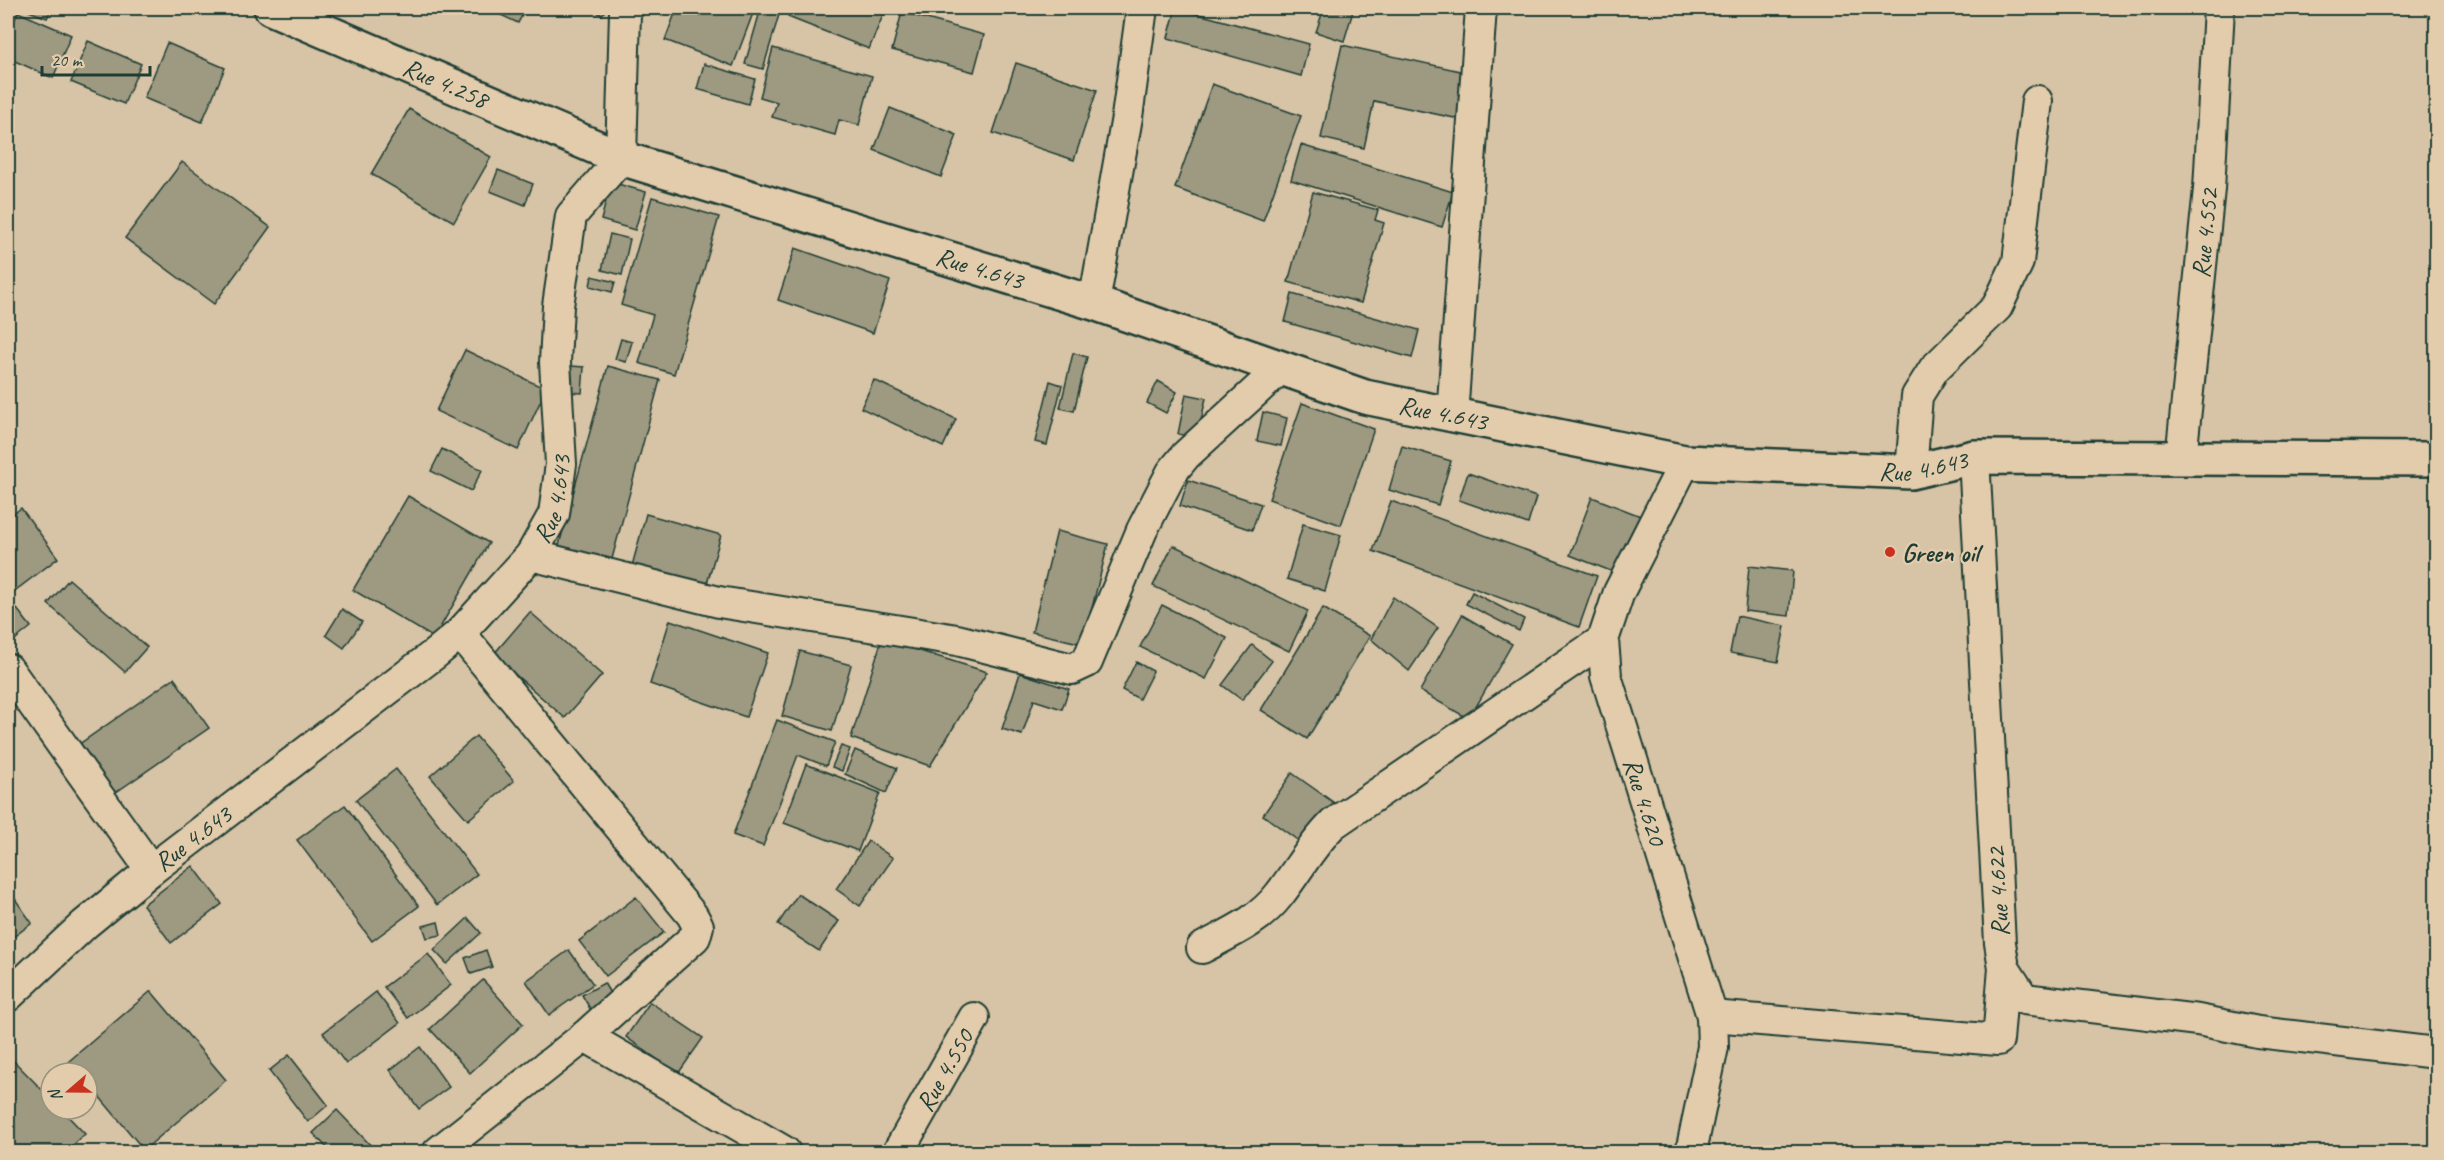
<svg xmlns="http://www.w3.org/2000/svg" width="2444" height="1160" font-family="Caveat,sans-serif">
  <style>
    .building { fill: #9e9981; stroke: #1f3d34; stroke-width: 1.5 }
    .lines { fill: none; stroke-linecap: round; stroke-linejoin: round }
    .minor-casing { stroke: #1f3d34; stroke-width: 34 }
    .trunk-casing { stroke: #1f3d34; stroke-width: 38 }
    .minor { stroke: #e3ccac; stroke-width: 30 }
    .trunk { stroke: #e3ccac; stroke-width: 33 }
    .poi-dot { fill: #c8321e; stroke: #e3ccac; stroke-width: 2 }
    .labels { text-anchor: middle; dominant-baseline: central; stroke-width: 4.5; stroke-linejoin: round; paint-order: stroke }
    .street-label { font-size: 26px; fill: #1f3d34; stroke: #e3ccac }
    .poi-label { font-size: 26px; font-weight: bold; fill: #1f3d34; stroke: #e3ccac; text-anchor: start }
  </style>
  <rect width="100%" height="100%" fill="#d7c3a5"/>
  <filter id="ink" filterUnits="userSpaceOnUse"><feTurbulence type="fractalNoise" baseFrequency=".0167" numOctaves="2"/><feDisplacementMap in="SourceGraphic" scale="12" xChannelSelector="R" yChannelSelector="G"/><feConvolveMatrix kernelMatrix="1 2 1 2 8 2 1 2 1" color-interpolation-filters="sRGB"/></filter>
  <g filter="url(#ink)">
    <g class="building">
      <path d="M 21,8 L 52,8 L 47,18 Z"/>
      <path d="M 486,8 L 526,8 L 518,23 Z"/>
      <path d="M 590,8 L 607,8 L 602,15 Z"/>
      <path d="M 677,8 L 755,8 L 733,66 L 665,40 Z"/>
      <path d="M 761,8 L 781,8 L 763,69 L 745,64 Z"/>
      <path d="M 792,8 L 886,8 L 869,49 L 788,17 Z"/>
      <path d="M 1176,8 L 1309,44 L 1301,76 L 1168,38 Z"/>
      <path d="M 1324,8 L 1354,8 L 1344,41 L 1316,32 Z"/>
      <path d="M 18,12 L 71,35 L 53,78 L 8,58 L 8,36 Z"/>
      <path d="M 902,12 L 984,35 L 974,72 L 892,50 Z"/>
      <path d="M 88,41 L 141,64 L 124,104 L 71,82 Z"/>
      <path d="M 167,43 L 225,68 L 202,122 L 144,98 Z"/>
      <path d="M 1342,45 L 1474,74 L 1464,120 L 1374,101 L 1364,148 L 1321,138 Z"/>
      <path d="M 773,48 L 872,76 L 859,125 L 839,120 L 835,135 L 772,117 L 777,102 L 760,97 Z"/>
      <path d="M 1016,63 L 1097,90 L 1074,160 L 993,133 Z"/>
      <path d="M 704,64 L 755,79 L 748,104 L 697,89 Z"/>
      <path d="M 1212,84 L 1301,116 L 1263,221 L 1175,188 Z"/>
      <path d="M 890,108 L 957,135 L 941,177 L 874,150 Z"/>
      <path d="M 409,109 L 491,157 L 454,222 L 371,174 Z"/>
      <path d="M 1301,145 L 1453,192 L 1442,227 L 1291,180 Z"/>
      <path d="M 182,162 L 270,227 L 214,304 L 125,238 Z"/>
      <path d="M 498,170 L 533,184 L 525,205 L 490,191 Z"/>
      <path d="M 611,182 L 646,192 L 635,230 L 601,220 Z"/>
      <path d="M 1313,192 L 1378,210 L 1375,220 L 1384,223 L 1361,303 L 1288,282 Z"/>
      <path d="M 652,197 L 719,217 L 674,374 L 639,363 L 653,315 L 621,305 Z"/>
      <path d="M 610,234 L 630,239 L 622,275 L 602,270 Z"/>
      <path d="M 795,248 L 890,281 L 873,333 L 778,300 Z"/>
      <path d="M 592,276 L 615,282 L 612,292 L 590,286 Z"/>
      <path d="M 1292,294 L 1419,330 L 1412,358 L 1285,322 Z"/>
      <path d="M 621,339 L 632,342 L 626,362 L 615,359 Z"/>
      <path d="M 465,350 L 546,389 L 518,450 L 436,411 Z"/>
      <path d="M 1073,353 L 1087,357 L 1074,411 L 1060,408 Z"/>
      <path d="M 571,366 L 584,367 L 582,393 L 569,392 Z"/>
      <path d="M 608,366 L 660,380 L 609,570 L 556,556 Z"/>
      <path d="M 874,380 L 956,419 L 943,447 L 861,408 Z"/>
      <path d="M 1050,381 L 1062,385 L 1047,445 L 1035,442 Z"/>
      <path d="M 1158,381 L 1177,392 L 1166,413 L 1147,403 Z"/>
      <path d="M 1186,394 L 1206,398 L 1197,438 L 1178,434 Z"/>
      <path d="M 1302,403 L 1374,429 L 1341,525 L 1269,499 Z"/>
      <path d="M 1263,412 L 1287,418 L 1281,446 L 1257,441 Z"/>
      <path d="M 1402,446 L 1451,461 L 1438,505 L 1389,490 Z"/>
      <path d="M 442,449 L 482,470 L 471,491 L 431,471 Z"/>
      <path d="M 1468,473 L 1536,497 L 1528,524 L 1459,500 Z"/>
      <path d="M 1188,480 L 1261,504 L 1252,530 L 1180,506 Z"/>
      <path d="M 408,496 L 489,543 L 434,638 L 353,590 Z"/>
      <path d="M 1592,497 L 1648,519 L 1626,577 L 1570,555 Z"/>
      <path d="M 1391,501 L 1597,576 L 1579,627 L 1373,551 Z"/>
      <path d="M 21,508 L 58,558 L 8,596 L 8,518 Z"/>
      <path d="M 646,514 L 721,535 L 706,587 L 632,566 Z"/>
      <path d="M 1303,524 L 1341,535 L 1325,591 L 1287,579 Z"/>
      <path d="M 1057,531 L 1108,544 L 1083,644 L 1032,632 Z"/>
      <path d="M 1173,545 L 1308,611 L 1289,651 L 1153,586 Z"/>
      <path d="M 1749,566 L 1793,571 L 1789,616 L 1745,611 Z"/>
      <path d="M 69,579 L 147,647 L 125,672 L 48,604 Z"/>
      <path d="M 1472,592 L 1524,619 L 1519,631 L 1466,604 Z"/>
      <path d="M 1393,597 L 1438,628 L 1409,671 L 1371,639 Z"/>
      <path d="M 1162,605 L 1227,638 L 1206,679 L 1140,647 Z"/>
      <path d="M 1323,608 L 1370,636 L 1307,739 L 1261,710 Z"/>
      <path d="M 17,609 L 31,627 L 11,643 L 8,638 L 8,616 Z"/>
      <path d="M 342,609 L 362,622 L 344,648 L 326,635 Z"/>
      <path d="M 530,612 L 602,675 L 565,718 L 493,655 Z"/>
      <path d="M 1462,615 L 1512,644 L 1469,719 L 1420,691 Z"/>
      <path d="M 1737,616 L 1785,626 L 1778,662 L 1730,653 Z"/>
      <path d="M 670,620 L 768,653 L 746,717 L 650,684 Z"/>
      <path d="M 882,639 L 987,672 L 930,766 L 851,738 Z"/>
      <path d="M 1252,645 L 1272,661 L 1242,700 L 1222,685 Z"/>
      <path d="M 800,651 L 851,665 L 832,731 L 782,716 Z"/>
      <path d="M 1136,662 L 1153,671 L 1139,699 L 1122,690 Z"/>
      <path d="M 1020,673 L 1069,689 L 1062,709 L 1034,700 L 1022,735 L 1002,729 Z"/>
      <path d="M 174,678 L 209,728 L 112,795 L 78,745 Z"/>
      <path d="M 777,720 L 835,742 L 826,766 L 798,755 L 763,846 L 733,835 Z"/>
      <path d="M 476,736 L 514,781 L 468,820 L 430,776 Z"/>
      <path d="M 841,746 L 850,749 L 842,771 L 832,767 Z"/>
      <path d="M 855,750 L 897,768 L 886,793 L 845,774 Z"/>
      <path d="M 806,764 L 880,793 L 858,851 L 784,823 Z"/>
      <path d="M 396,769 L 477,874 L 437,905 L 356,800 Z"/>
      <path d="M 1292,773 L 1337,805 L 1307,847 L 1263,815 Z"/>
      <path d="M 345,805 L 419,906 L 372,941 L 297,840 Z"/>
      <path d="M 868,841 L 893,858 L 860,906 L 836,889 Z"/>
      <path d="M 193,866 L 222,904 L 171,943 L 143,905 Z"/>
      <path d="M 8,889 L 32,923 L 8,941 Z"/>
      <path d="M 798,894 L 839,921 L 819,951 L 778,924 Z"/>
      <path d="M 636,897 L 664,932 L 606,976 L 579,941 Z"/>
      <path d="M 468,918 L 481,933 L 447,964 L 434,950 Z"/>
      <path d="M 438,922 L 441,935 L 427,938 L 423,926 Z"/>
      <path d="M 486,950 L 492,967 L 471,974 L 465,958 Z"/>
      <path d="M 569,950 L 593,984 L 549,1015 L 526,981 Z"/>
      <path d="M 428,954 L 451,985 L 408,1018 L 384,987 Z"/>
      <path d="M 483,980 L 523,1024 L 470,1073 L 430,1029 Z"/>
      <path d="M 604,983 L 614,1000 L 592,1012 L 582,995 Z"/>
      <path d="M 151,991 L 226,1080 L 144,1150 L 87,1082 L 87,1073 L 79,1073 L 69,1061 Z"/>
      <path d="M 376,992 L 400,1023 L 346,1064 L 323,1033 Z"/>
      <path d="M 650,1002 L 703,1038 L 678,1074 L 626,1037 Z"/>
      <path d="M 420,1047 L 449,1087 L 419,1109 L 390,1070 Z"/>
      <path d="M 8,1055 L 51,1099 L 51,1109 L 61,1109 L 85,1134 L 66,1152 L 8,1151 Z"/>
      <path d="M 289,1055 L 328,1105 L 308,1122 L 269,1071 Z"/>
      <path d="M 337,1110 L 377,1152 L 331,1152 L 313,1133 Z"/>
    </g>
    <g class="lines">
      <g class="minor-casing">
        <g id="minor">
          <path d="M 1094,303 L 1127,117 L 1142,8"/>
          <path d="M 1452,416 L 1481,8"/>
          <path id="s1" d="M 2181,458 L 2209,189 L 2219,8"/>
          <path id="s2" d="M 1685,462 L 1619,592 L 1603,640 L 1606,676 L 1712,1016 L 1713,1047 L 1691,1152"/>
          <path d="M 1911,472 L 1917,396 L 1934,369 L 1997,307 L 2018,262 L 2037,101"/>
          <path d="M 531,555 L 719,602 L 957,640 L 1072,669 L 1087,662 L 1142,530 L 1172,472 L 1186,455 L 1281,368"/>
          <path d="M 8,669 L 151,870"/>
          <path d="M 1202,948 C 1230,933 1259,921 1279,895 C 1298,871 1310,847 1333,824 L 1603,640"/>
          <path d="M 2004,968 L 2024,999 L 2198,1020 L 2258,1032 L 2436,1053"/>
          <path id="s3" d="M 8,996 L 85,924 L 151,870 L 436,653 L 460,633 L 531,555 L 554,514 L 561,464 L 555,362 L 558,306 L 571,216 L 621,158 L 625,12 L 628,8"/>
          <path d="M 1712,1016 L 1998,1040 L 2004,968 L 2000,943 L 1974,457"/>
          <path d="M 585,1036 L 785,1152"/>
          <path d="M 438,1152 L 585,1036 L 695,937 L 698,926 L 692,915 L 460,633"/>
          <path id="s4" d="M 898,1152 L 974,1018"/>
        </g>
      </g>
      <g class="trunk-casing">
        <g id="trunk">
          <path id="s5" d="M 271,8 L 621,158 L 1094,303 L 1365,397 L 1685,462 L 1911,472 L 1974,457 L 2436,459"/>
        </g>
      </g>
      <use href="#minor" class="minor"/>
      <use href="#trunk" class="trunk"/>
    </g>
  </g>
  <circle class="poi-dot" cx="1890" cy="552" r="6"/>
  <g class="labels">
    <g class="street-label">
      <text stroke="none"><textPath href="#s5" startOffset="190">Rue 4.258</textPath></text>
      <text stroke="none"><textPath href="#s1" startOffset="226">Rue 4.552</textPath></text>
      <text stroke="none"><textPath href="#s5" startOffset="756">Rue 4.643</textPath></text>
      <text stroke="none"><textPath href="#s5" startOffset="1242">Rue 4.643</textPath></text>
      <text stroke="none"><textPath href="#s5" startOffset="1728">Rue 4.643</textPath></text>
      <text stroke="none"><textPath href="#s3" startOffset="747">Rue 4.643</textPath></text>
      <text stroke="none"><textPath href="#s2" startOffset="364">Rue 4.620</textPath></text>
      <text stroke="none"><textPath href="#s3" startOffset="243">Rue 4.643</textPath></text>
      <text transform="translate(1998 892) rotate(-93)">Rue 4.622</text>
      <text stroke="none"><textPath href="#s4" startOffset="94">Rue 4.550</textPath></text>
    </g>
    <g class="poi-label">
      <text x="1902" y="552">Green oil</text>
    </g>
  </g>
  <rect width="2444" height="1160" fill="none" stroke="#e3ccac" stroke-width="30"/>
  <rect x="15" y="15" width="2414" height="1130" fill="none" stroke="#1f3d34" stroke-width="2" filter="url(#ink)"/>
  <g transform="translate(69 1091) rotate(250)"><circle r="28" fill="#e3ccac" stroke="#95937c" stroke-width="1.5"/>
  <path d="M0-4.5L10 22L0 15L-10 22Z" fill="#c8321e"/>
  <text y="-9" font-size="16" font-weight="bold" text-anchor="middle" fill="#1f3d34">N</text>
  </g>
  <path d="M42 66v9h108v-9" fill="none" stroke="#1f3d34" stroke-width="3"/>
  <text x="51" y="66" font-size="18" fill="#1f3d34" stroke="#e3ccac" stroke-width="4.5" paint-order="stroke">20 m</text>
</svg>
